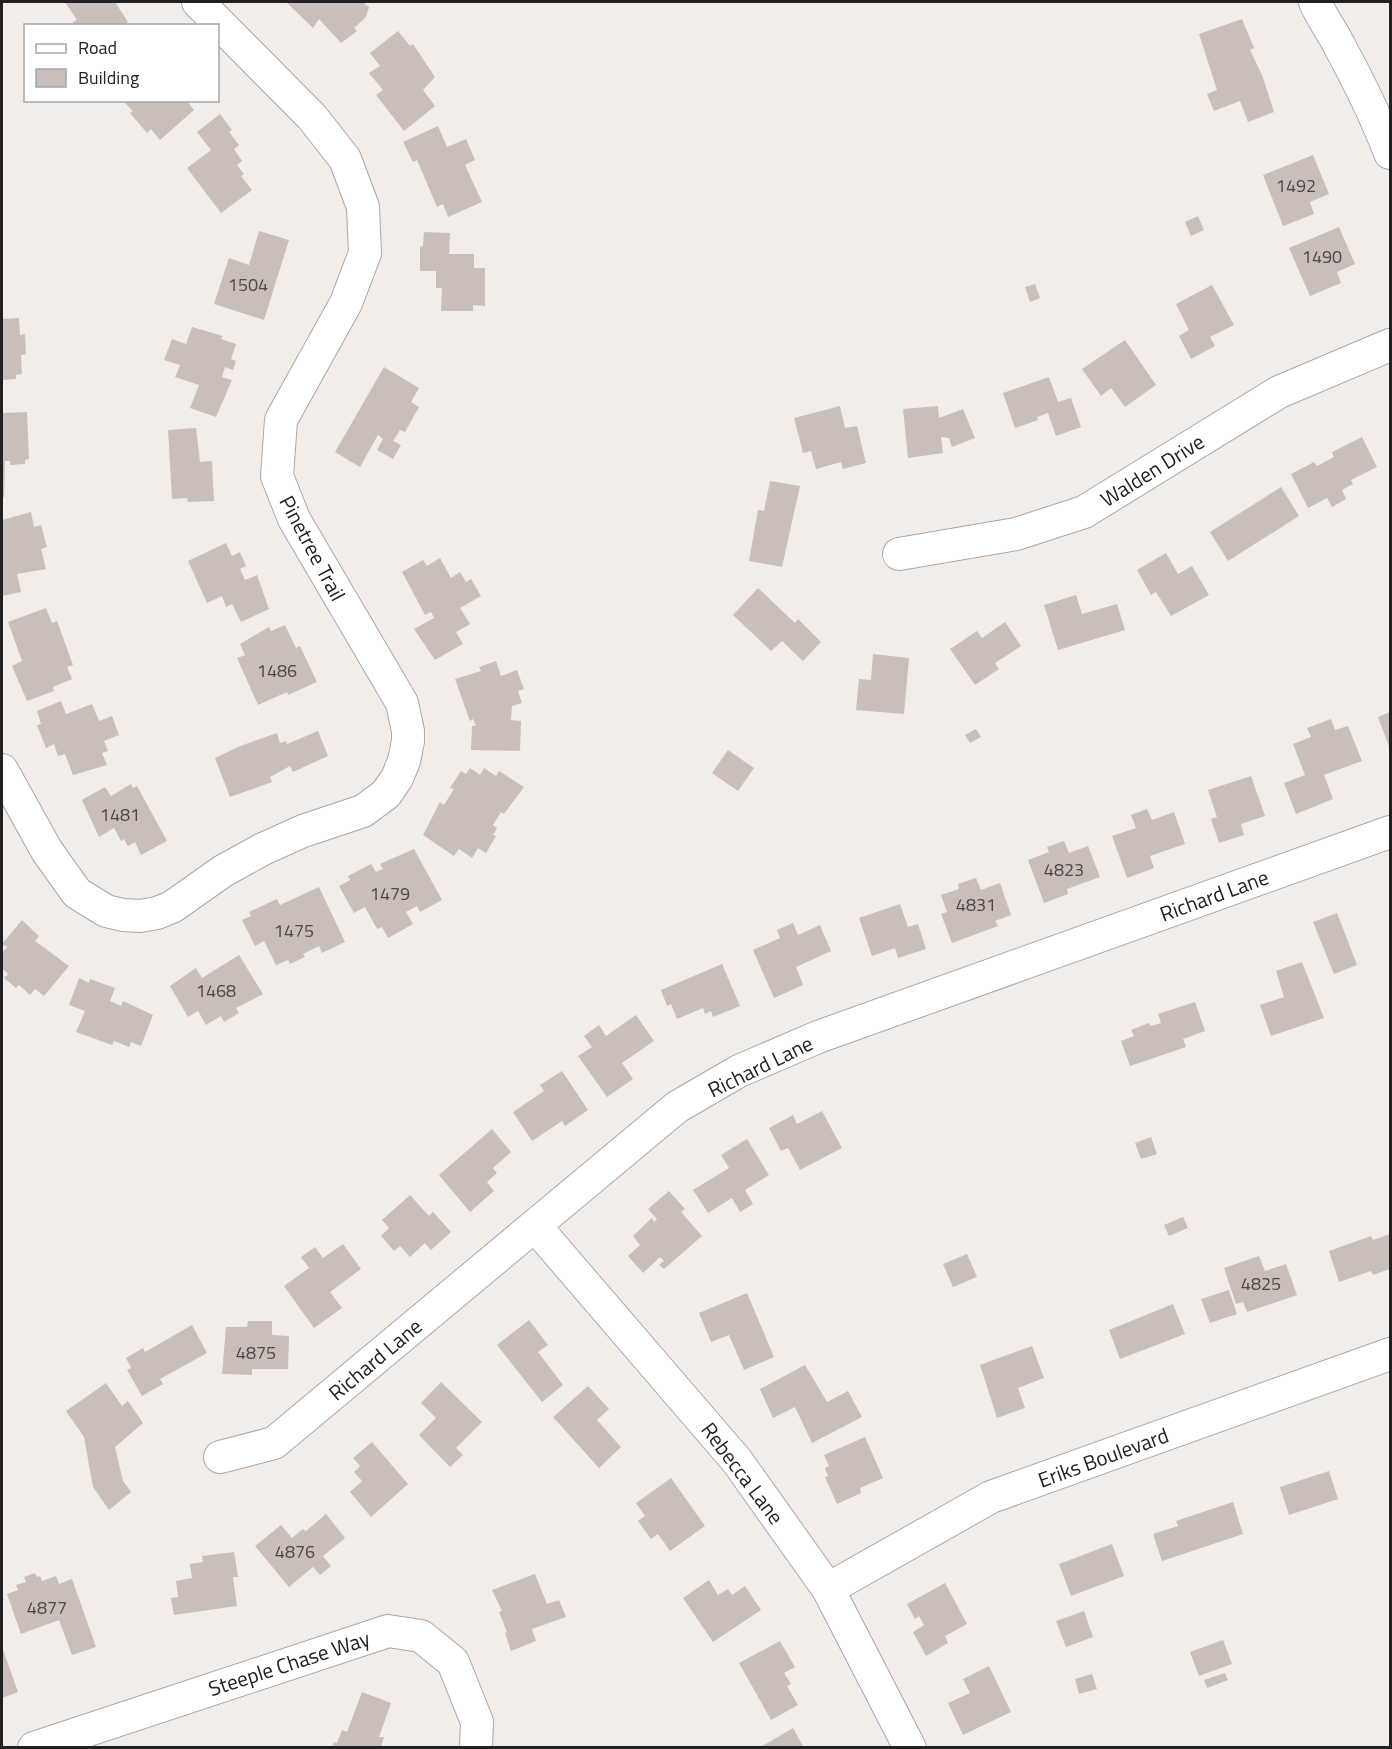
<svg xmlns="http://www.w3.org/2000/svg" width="1392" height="1749" font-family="'Titillium Web',sans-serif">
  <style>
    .building { fill: #cabeba }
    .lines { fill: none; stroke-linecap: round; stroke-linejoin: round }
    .minor-casing { stroke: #a8a8a8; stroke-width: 34 }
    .minor { stroke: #fff; stroke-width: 32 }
    .labels { text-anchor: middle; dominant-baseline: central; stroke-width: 5; stroke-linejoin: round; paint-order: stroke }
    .number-label { font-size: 18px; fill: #4b4847 }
    .street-label { font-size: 21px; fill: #212121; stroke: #fff }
  </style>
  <rect width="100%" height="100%" fill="#f2ede8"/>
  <g class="building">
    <path d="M 65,2 L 115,2 L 128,22 L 122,26 L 75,26 L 73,22 L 77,20 Z"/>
    <path d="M 286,2 L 363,2 L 369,7 L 366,17 L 354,28 L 357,31 L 341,43 L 319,19 L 313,28 Z"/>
    <path d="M 1242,19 L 1254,48 L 1250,50 L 1262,75 L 1274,112 L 1248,122 L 1240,101 L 1214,111 L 1207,94 L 1217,90 L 1199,34 Z"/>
    <path d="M 398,31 L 410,46 L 413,44 L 435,77 L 423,90 L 435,106 L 404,131 L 376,95 L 383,90 L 369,73 L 380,66 L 370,53 Z"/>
    <path d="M 128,100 L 186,100 L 194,110 L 160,140 L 151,129 L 147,133 L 130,113 L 133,111 L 125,103 Z"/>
    <path d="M 220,114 L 232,130 L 229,132 L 239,145 L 234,149 L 242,161 L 237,165 L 244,174 L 241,176 L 252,190 L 221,213 L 187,168 L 211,150 L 197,132 Z"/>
    <path d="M 438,126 L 447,147 L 466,139 L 475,160 L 465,165 L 482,202 L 448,217 L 443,204 L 437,207 L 417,160 L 413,162 L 403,142 Z"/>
    <path d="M 1313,155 L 1329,194 L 1310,202 L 1314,214 L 1283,226 L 1263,175 Z"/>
    <path d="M 1198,216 L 1204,230 L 1191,236 L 1185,222 Z"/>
    <path d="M 1339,227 L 1355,264 L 1337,272 L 1341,283 L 1310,296 L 1289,248 Z"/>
    <path d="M 259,231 L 289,240 L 264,320 L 214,304 L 229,258 L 249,265 Z"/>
    <path d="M 424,232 L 450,233 L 449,254 L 474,254 L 474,268 L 485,268 L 485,306 L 473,305 L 473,311 L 441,311 L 442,288 L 436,288 L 436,271 L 420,271 L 420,247 L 423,246 Z"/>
    <path d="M 1035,284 L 1040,298 L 1030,302 L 1025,287 Z"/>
    <path d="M 1212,285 L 1234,325 L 1210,337 L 1215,346 L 1191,359 L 1179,336 L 1189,330 L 1176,304 Z"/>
    <path d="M 19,318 L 20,335 L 25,334 L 26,354 L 21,355 L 22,374 L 16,375 L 16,379 L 3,380 L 2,319 Z"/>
    <path d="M 192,327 L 223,336 L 221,339 L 236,344 L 231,359 L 236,361 L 233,370 L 225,367 L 222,377 L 232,380 L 216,417 L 190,408 L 199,385 L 175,377 L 180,365 L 164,360 L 172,339 L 186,344 Z"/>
    <path d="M 1125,340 L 1156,385 L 1125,407 L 1111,388 L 1101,396 L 1082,369 Z"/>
    <path d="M 384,367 L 419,388 L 411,402 L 419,407 L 405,432 L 400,430 L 393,441 L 401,445 L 393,459 L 377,450 L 383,439 L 378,435 L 360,467 L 335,452 Z"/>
    <path d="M 1049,377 L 1058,402 L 1071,398 L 1081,427 L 1056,436 L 1048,413 L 1037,417 L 1038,420 L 1015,428 L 1003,393 Z"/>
    <path d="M 840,406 L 845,428 L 857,426 L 866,463 L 843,469 L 841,462 L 816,469 L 811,451 L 803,453 L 794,418 Z"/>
    <path d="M 938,406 L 939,418 L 963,409 L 975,438 L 952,447 L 949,438 L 941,437 L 943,453 L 908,458 L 903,409 Z"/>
    <path d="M 27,412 L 29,459 L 25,460 L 25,464 L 10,465 L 10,461 L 5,461 L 4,497 L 2,497 L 2,413 Z"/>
    <path d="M 196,428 L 200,462 L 212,461 L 214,501 L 188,502 L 187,498 L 172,499 L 168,430 Z"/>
    <path d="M 1362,437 L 1377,467 L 1351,480 L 1353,484 L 1342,490 L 1346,499 L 1332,507 L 1327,498 L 1308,508 L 1291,474 L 1314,462 L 1317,466 L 1334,457 L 1332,452 Z"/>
    <path d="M 770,481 L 800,486 L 782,567 L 749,561 L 758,510 L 764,511 Z"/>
    <path d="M 1281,487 L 1299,516 L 1228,561 L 1210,532 Z"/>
    <path d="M 31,512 L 34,527 L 41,525 L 47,547 L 41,549 L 46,569 L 17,574 L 21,592 L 2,596 L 2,520 Z"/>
    <path d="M 226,543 L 232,556 L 240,552 L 246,566 L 240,569 L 245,580 L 257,575 L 269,609 L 241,622 L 232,604 L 226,607 L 222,596 L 207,603 L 188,561 Z"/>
    <path d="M 1166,553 L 1178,574 L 1192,566 L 1209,595 L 1171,616 L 1156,592 L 1151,595 L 1137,570 Z"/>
    <path d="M 440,558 L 451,578 L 460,572 L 466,582 L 471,579 L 481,596 L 460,608 L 470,624 L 456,632 L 463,644 L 435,660 L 414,629 L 434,618 L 431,612 L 425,615 L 402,572 L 423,560 L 427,566 Z"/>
    <path d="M 758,588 L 795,623 L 798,619 L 821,642 L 803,661 L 782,641 L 771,651 L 733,615 Z"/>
    <path d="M 1076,595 L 1082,614 L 1117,604 L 1125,630 L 1058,650 L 1044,605 Z"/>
    <path d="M 46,608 L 52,623 L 57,621 L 73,665 L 67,667 L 72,679 L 53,687 L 54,691 L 27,701 L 12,666 L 22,661 L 8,622 Z"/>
    <path d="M 1005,622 L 1021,646 L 995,663 L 999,669 L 975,685 L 950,649 L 977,631 L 982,638 Z"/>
    <path d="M 285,625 L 296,648 L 300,646 L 317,682 L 288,695 L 287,692 L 258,705 L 237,658 L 245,655 L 240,644 L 269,627 L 271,631 Z"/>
    <path d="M 873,654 L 909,658 L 904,714 L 856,710 L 859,679 L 871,680 Z"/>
    <path d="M 496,661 L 501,676 L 517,670 L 524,689 L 518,691 L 522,703 L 512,706 L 511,720 L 521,721 L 520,751 L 471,750 L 472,726 L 476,726 L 473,719 L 470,721 L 455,679 L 481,671 L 479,667 Z"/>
    <path d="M 61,701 L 66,714 L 92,704 L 99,721 L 112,716 L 119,735 L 104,741 L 108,751 L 102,753 L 107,765 L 73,775 L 65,754 L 58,756 L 54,744 L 46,748 L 37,725 L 41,724 L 37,711 Z"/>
    <path d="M 1390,712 L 1390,749 L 1378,717 Z"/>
    <path d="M 1331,719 L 1335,730 L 1348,726 L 1362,761 L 1324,775 L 1333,799 L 1296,814 L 1284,783 L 1305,775 L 1293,744 L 1311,737 L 1307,728 Z"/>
    <path d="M 976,729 L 981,737 L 970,743 L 965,735 Z"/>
    <path d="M 318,731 L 328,756 L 293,772 L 290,766 L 270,777 L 272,782 L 230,797 L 215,758 L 240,746 L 277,733 L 280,743 L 286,741 L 287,744 Z"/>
    <path d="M 728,750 L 754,768 L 738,791 L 712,773 Z"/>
    <path d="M 470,768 L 480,775 L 484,768 L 496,776 L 499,771 L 524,787 L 504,814 L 501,812 L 493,825 L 497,828 L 493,835 L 496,836 L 486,853 L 478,848 L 472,858 L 459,849 L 454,856 L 423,835 L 440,802 L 444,805 L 454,789 L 450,788 L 461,771 L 466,774 Z"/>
    <path d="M 1251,776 L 1265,816 L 1241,824 L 1244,835 L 1219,843 L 1211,819 L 1217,817 L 1208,790 Z"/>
    <path d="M 131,784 L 133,788 L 137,786 L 167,841 L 141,855 L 135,842 L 128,846 L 124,839 L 121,841 L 114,828 L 99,837 L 82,800 L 105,787 L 111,796 Z"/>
    <path d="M 1147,809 L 1152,820 L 1174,812 L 1185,844 L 1150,856 L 1154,868 L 1127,878 L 1112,836 L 1136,828 L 1131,815 Z"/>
    <path d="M 1064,841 L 1069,853 L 1088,846 L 1100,877 L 1067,889 L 1068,894 L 1044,903 L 1028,860 L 1049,852 L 1047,847 Z"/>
    <path d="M 414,849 L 442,900 L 420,912 L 417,906 L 406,912 L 413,924 L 388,938 L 382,927 L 377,929 L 365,907 L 354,913 L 339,886 L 350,880 L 348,876 L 371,864 L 376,872 L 383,869 L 380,864 Z"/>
    <path d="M 976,878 L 981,890 L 1000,883 L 1011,915 L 995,921 L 998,926 L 952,943 L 941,914 L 947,912 L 941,895 L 959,889 L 958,884 Z"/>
    <path d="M 319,887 L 345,942 L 322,953 L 319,946 L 303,954 L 305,957 L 290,964 L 288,960 L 276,965 L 264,941 L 255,946 L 242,920 L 251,916 L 249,912 L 277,899 L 280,905 Z"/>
    <path d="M 900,904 L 908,927 L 918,924 L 926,949 L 898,958 L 895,948 L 872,956 L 859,918 Z"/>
    <path d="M 1337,913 L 1357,965 L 1334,974 L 1313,922 Z"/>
    <path d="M 22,920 L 39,936 L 35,941 L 69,966 L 44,996 L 35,989 L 30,995 L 19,985 L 16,988 L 4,978 L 8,974 L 2,968 L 2,953 L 7,947 L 2,944 Z"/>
    <path d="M 793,923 L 798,935 L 820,925 L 831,951 L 796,967 L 803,985 L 774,998 L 753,950 L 780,938 L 777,930 Z"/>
    <path d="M 239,955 L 263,994 L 236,1008 L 239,1013 L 224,1022 L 221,1016 L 206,1025 L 198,1011 L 188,1017 L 170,986 L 196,968 L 202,978 Z"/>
    <path d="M 1302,962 L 1324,1018 L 1271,1036 L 1260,1005 L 1284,997 L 1276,971 Z"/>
    <path d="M 722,964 L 740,1006 L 713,1017 L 711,1011 L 705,1014 L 703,1008 L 677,1019 L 671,1004 L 667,1006 L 661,990 Z"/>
    <path d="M 79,978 L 89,983 L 90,979 L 115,988 L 110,1001 L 121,1006 L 123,1001 L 153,1015 L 141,1046 L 131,1042 L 129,1047 L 114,1041 L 112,1045 L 76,1032 L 85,1011 L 69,1005 Z"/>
    <path d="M 1195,1002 L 1205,1031 L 1183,1039 L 1186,1047 L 1130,1066 L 1121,1041 L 1134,1036 L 1131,1030 L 1149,1023 L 1151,1026 L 1161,1023 L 1158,1014 Z"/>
    <path d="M 636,1015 L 654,1041 L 622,1063 L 633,1079 L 607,1097 L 578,1056 L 592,1047 L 584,1036 L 599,1025 L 606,1036 Z"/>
    <path d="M 562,1071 L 588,1110 L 565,1126 L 562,1121 L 532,1141 L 513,1112 L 544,1091 L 540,1085 Z"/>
    <path d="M 822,1111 L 842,1148 L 800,1170 L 788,1148 L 781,1151 L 769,1128 L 793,1115 L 797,1124 Z"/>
    <path d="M 492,1129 L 511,1152 L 493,1168 L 497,1173 L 487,1182 L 494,1191 L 470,1212 L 439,1175 Z"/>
    <path d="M 1151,1137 L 1157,1154 L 1141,1159 L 1135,1143 Z"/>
    <path d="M 747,1139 L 769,1175 L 745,1190 L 753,1204 L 740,1212 L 732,1198 L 708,1213 L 693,1190 L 729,1168 L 721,1155 Z"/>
    <path d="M 669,1191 L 685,1209 L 681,1212 L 702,1236 L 664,1269 L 659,1265 L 664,1261 L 660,1257 L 643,1273 L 628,1256 L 640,1245 L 633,1236 L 652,1218 L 654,1222 L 657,1219 L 648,1209 Z"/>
    <path d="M 410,1195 L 429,1216 L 433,1212 L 451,1232 L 431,1250 L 425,1243 L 410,1257 L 400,1246 L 394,1251 L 381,1236 L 389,1228 L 382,1220 Z"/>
    <path d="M 1183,1217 L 1188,1228 L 1169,1236 L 1164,1225 Z"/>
    <path d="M 1390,1234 L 1390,1269 L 1373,1275 L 1371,1271 L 1339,1282 L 1329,1251 L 1371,1236 L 1373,1240 Z"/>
    <path d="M 343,1244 L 361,1269 L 330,1292 L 342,1308 L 314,1328 L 284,1286 L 309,1268 L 301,1257 L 315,1247 L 323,1258 Z"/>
    <path d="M 967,1254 L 977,1277 L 953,1287 L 943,1264 Z"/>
    <path d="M 1259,1256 L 1265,1271 L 1286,1264 L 1297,1295 L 1247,1312 L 1243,1302 L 1236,1304 L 1224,1268 Z"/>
    <path d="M 1229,1290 L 1237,1314 L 1210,1323 L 1201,1299 Z"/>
    <path d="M 747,1293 L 774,1357 L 744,1370 L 729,1335 L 711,1342 L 699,1313 Z"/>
    <path d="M 1173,1304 L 1185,1334 L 1120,1359 L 1109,1330 Z"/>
    <path d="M 529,1320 L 548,1345 L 538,1352 L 563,1385 L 542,1402 L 497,1345 Z"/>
    <path d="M 248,1321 L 272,1321 L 272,1335 L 289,1336 L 288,1369 L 252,1369 L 252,1375 L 222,1374 L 226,1327 L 247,1327 Z"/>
    <path d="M 192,1325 L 207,1353 L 160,1379 L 163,1384 L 142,1396 L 127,1370 L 131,1368 L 126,1358 L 143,1348 L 145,1352 Z"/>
    <path d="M 1032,1346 L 1044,1378 L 1018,1388 L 1025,1408 L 997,1418 L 980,1365 Z"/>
    <path d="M 805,1365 L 827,1402 L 848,1391 L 862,1417 L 812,1443 L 795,1407 L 773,1418 L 760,1389 Z"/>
    <path d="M 441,1382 L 482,1422 L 456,1448 L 463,1455 L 450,1467 L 419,1435 L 436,1418 L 421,1403 Z"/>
    <path d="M 106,1383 L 122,1406 L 128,1401 L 143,1423 L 115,1447 L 123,1481 L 131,1492 L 109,1510 L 93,1487 L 84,1437 L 66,1411 Z"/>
    <path d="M 588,1386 L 609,1409 L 597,1420 L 621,1447 L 599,1468 L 553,1417 Z"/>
    <path d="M 865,1437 L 883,1478 L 860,1488 L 861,1493 L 837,1504 L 825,1477 L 828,1476 L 825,1468 L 829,1466 L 824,1455 Z"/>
    <path d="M 372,1442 L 408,1484 L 371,1517 L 350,1492 L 362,1481 L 354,1472 L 360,1466 L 353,1458 Z"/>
    <path d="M 1329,1471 L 1338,1499 L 1289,1515 L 1280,1487 Z"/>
    <path d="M 671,1478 L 705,1526 L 670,1551 L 658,1534 L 651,1539 L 638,1521 L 645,1516 L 636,1503 Z"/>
    <path d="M 1233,1502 L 1243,1534 L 1162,1561 L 1153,1534 L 1178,1526 L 1176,1521 Z"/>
    <path d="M 326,1514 L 345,1538 L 323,1556 L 331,1566 L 320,1575 L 313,1567 L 289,1587 L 255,1546 L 281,1525 L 292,1538 L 303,1529 L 306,1531 Z"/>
    <path d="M 1112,1544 L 1124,1576 L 1071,1596 L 1059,1564 Z"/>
    <path d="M 234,1552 L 238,1577 L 233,1577 L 237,1606 L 174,1615 L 171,1598 L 178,1597 L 176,1581 L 192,1578 L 190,1564 L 203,1562 L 202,1556 Z"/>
    <path d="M 35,1573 L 37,1577 L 40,1576 L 42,1581 L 56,1576 L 59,1584 L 72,1579 L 96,1647 L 72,1655 L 59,1620 L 21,1634 L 7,1594 L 18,1590 L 16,1585 L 26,1582 L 24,1577 Z"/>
    <path d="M 535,1574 L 547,1604 L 559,1600 L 566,1617 L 532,1629 L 536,1641 L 511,1651 L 505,1633 L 507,1632 L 499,1612 L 502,1611 L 492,1590 Z"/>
    <path d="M 709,1580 L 718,1595 L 728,1589 L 732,1595 L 745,1586 L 761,1610 L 713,1642 L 683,1598 Z"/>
    <path d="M 945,1583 L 967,1624 L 945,1636 L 948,1643 L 926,1656 L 913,1632 L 924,1625 L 919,1616 L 915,1619 L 907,1604 Z"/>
    <path d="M 1084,1611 L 1093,1637 L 1066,1647 L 1056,1621 Z"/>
    <path d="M 1223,1640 L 1232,1664 L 1199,1676 L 1190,1652 Z"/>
    <path d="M 780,1641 L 795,1667 L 784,1673 L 791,1684 L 787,1686 L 798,1705 L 771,1720 L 739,1663 Z"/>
    <path d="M 2,1647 L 18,1692 L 2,1698 Z"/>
    <path d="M 989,1666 L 1011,1712 L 963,1735 L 948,1703 L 970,1693 L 963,1679 Z"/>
    <path d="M 1225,1673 L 1228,1680 L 1207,1688 L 1204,1680 Z"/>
    <path d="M 1092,1674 L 1097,1689 L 1079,1694 L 1075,1679 Z"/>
    <path d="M 362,1692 L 391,1703 L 379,1737 L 384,1737 L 381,1748 L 332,1748 L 334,1742 L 337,1743 L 342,1730 L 347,1732 Z"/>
    <path d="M 793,1728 L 804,1748 L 759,1748 Z"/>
  </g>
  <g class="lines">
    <g class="minor-casing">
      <g id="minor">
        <path d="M 1315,2 C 1322,18 1332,31 1340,47 C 1359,82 1376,116 1390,153"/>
        <path d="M 899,554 L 1016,534 L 1084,512 L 1279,392 L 1390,345"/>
        <path d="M 2,770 L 47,851 L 77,893 L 106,911 L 123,915 L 140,916 L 157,913 L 172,907 L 223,871 L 263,849 L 303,831 L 363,811 L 386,794 L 397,778 L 404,761 L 408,741 L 408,731 L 402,703 L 294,519 L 277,476 L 281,420 L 346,303 L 365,253 L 363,207 L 345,159 L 312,117 L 198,2"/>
        <path d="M 535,1226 L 737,1461 L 828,1589 L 910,1748"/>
        <path d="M 220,1457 L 274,1443 L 677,1107 L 739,1071 L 818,1037 L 1390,832"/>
        <path d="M 828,1589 L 991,1497 L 1390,1354"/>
        <path d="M 34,1748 L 388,1631 L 421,1636 L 453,1662 L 477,1722 L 476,1748"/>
      </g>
    </g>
    <use href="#minor" class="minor"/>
  </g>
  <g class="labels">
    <g class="number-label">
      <text x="1296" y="185">1492</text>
      <text x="1322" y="256">1490</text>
      <text x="248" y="284">1504</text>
      <text x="277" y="670">1486</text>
      <text x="120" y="814">1481</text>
      <text x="1064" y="869">4823</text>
      <text x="390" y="893">1479</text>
      <text x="976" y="904">4831</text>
      <text x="294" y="930">1475</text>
      <text x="216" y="990">1468</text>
      <text x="1261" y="1283">4825</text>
      <text x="256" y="1352">4875</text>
      <text x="295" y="1551">4876</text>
      <text x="47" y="1607">4877</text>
    </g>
    <g class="street-label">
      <text transform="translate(1152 470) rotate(-32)">Walden Drive</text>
      <text transform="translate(313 548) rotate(62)">Pinetree Trail</text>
      <text transform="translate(1214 895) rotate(-20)">Richard Lane</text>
      <text transform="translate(760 1066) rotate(-26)">Richard Lane</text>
      <text transform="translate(375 1359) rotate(-40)">Richard Lane</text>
      <text transform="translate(1103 1457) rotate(-20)">Eriks Boulevard</text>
      <text transform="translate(743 1473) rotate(53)">Rebecca Lane</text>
      <text transform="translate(289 1663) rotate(-18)">Steeple Chase Way</text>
    </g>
  </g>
  <rect width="1392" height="1749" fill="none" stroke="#212121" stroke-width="6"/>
  <rect x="24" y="24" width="195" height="78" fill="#ffffff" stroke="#a6a6a6" stroke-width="1.5"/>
  <rect x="36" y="44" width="30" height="9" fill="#ffffff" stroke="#a6a6a6" stroke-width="1.5"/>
  <text x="78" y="54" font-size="18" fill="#212121">Road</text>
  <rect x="36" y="69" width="30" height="18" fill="#cabeba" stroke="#a6a6a6" stroke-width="1.5"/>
  <text x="78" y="84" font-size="18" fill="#212121">Building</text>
</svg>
